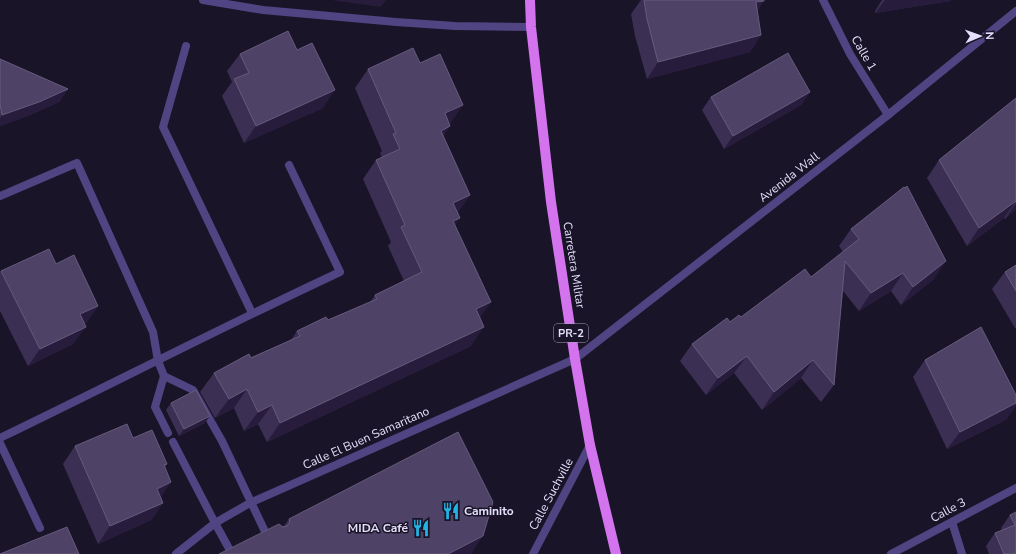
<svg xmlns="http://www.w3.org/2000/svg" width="1016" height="554" font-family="'Nunito Sans',sans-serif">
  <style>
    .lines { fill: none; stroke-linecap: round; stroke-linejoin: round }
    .service { stroke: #504482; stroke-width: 8 }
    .minor { stroke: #504482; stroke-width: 8 }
    .tertiary { stroke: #504482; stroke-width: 8 }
    .primary { stroke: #d373ee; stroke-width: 10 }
    .wall { fill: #3c2f54 }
    .shaded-wall { fill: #271c3b }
    .building { fill: #4e4266; stroke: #665b7d }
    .labels { text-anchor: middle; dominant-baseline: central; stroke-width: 3; stroke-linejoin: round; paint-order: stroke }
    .shield { fill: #1a1428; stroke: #a9a2bc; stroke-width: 1 }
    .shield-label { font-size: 11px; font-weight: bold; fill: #e6dffb }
    .street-label { font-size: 12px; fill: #e6dffb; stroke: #1a1428 }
    .poi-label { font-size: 12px; font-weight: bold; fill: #e6dffb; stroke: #1a1428; text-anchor: start }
  </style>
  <rect width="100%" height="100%" fill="#1a1428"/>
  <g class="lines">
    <g class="service">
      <path d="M 186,46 L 163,127 L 252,313"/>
      <path d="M 0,196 L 77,163 L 153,332 L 158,361 L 164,376"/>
      <path d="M 168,433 L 155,407 L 164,376 L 193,390 L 222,441 L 269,540"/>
      <path d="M 0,438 C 114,383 226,325 340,272 L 289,165"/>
      <path d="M 173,442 L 215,523 L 232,554"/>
      <path d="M 0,443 L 40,528"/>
      <path d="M 952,522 L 962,554"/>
    </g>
    <g class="minor">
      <path d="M 203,0 L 263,10 L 396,22 L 455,26 L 531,27"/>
      <path d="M 823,0 L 850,54 L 888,115"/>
      <path d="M 575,359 L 888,115 L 1016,11"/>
      <path d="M 533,554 L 590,445"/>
      <path d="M 891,554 L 1016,488"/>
    </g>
    <path class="tertiary" d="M 176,554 L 215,523 L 250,503 L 575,359"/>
    <path class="primary" d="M 530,0 L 531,27 L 551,202 L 575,359 L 590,445 L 616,554"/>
  </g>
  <g class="wall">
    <path d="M 641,0 L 764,0 L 757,11 L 761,35 L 750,52 L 647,79 L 635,36 L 631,14 Z"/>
    <path d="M 882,0 L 951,0 L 950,1 L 875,13 L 875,11 Z"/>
    <path d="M 240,54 L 323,108 L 244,143 L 222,96 L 232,82 L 227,71 Z"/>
    <path d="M 0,59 L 68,89 L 59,102 L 30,115 L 0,126 Z"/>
    <path d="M 368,69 L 449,124 L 450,126 L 443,136 L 470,195 L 457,213 L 455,225 L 480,318 L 471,346 L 267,442 L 258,424 L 244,431 L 234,408 L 215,418 L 200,392 L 214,373 L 291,340 L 297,331 L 328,320 L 370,302 L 375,295 L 404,281 L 388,246 L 391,242 L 363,179 L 376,160 L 382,158 L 380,153 L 382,151 L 355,88 Z"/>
    <path d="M 810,92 L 801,105 L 724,149 L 702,110 L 711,97 Z"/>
    <path d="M 1016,98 L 1016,209 L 1005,219 L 1004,218 L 967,246 L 927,178 L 939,160 Z"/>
    <path d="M 851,229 L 934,279 L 901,305 L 891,291 L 859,311 L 843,291 L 834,385 L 821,402 L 801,378 L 762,410 L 734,373 L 706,395 L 680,361 L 692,344 L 730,322 L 741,317 L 811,277 L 843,252 L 839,246 Z"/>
    <path d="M 56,264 L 98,306 L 86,323 L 84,324 L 73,344 L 28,366 L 0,311 L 0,272 L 1,271 Z"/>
    <path d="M 1016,265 L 1016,328 L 1015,328 L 992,289 L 1005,272 Z"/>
    <path d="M 925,360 L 1007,419 L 947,449 L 913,377 Z"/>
    <path d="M 171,403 L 205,423 L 179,436 L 166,410 Z"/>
    <path d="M 133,438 L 167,464 L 165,467 L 161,497 L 163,503 L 151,520 L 98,544 L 63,464 L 75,446 Z"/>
    <path d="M 1016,512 L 1016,554 L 989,554 L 986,546 L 995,533 L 1002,530 L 1001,528 L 1010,515 Z"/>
    <path d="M 289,519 L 471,554 L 283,527 Z"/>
  </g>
  <g class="shaded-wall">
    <path d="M 331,0 L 386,0 L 381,7 Z"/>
    <path d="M 885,0 L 951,0 L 950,1 L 875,13 Z"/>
    <path d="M 764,1 L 753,18 L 756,2 Z"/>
    <path d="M 761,35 L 750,52 L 647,79 L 658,62 Z"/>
    <path d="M 68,89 L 59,102 L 30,115 L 0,126 L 0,118 L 2,115 Z"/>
    <path d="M 335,90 L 323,108 L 244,143 L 256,126 Z"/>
    <path d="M 810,92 L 801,105 L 724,149 L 733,136 Z"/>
    <path d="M 463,105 L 450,124 L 445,113 Z"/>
    <path d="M 450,126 L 437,145 L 441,131 Z"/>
    <path d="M 470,195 L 457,214 L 453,203 Z"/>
    <path d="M 1016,201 L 1004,218 L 967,246 L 979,228 Z"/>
    <path d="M 1016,203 L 1016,209 L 1005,219 Z"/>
    <path d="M 460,218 L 446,238 L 453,221 Z"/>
    <path d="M 946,261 L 934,279 L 901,305 L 913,287 Z"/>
    <path d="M 903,273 L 891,291 L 859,311 L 871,293 Z"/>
    <path d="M 491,302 L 478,321 L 476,309 Z"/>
    <path d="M 98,306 L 86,323 L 67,332 L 80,314 Z"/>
    <path d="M 86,327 L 73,344 L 28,366 L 40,349 Z"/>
    <path d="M 484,327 L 471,346 L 267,442 L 280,423 Z"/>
    <path d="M 747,356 L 734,373 L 706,395 L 718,378 Z"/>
    <path d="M 813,360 L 801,378 L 762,410 L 774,392 Z"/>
    <path d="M 247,389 L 234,408 L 215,418 L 229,399 Z"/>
    <path d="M 1016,403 L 1016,406 L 1007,419 L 947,449 L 960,432 Z"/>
    <path d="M 272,405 L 258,424 L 244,431 L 258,412 Z"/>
    <path d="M 210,416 L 205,423 L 179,436 L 184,429 Z"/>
    <path d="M 171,482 L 159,500 L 157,489 Z"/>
    <path d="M 163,503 L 151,520 L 98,544 L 110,526 Z"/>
    <path d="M 483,536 L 471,554 L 448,554 Z"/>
  </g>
  <g class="building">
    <path d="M 644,0 L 764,0 L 764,1 L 756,2 L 761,35 L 658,62 L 647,19 Z"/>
    <path d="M 288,31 L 297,50 L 312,43 L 335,90 L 256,126 L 234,79 L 249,73 L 240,54 Z"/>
    <path d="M 413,48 L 420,63 L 440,54 L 463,105 L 445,113 L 450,126 L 441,131 L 470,195 L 453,203 L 460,218 L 453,221 L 491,302 L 476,309 L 484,327 L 280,423 L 272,405 L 258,412 L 247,389 L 229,399 L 214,373 L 249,354 L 251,358 L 300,336 L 297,331 L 326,317 L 328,320 L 377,299 L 375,295 L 422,272 L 401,227 L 405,225 L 376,160 L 400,149 L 393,134 L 396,133 L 368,69 Z"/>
    <path d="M 788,53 L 810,92 L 733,136 L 711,97 Z"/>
    <path d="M 0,59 L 68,89 L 39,102 L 2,115 L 0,104 Z"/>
    <path d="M 1016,98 L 1016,201 L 979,228 L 939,160 Z"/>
    <path d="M 907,186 L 946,261 L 913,287 L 903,273 L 871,293 L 845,261 L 834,385 L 813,360 L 774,392 L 747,356 L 718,378 L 692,344 L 727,318 L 730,322 L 739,315 L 741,317 L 805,269 L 811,277 L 859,239 L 851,229 L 904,187 L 905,188 Z"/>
    <path d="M 49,249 L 56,264 L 74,255 L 98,306 L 80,314 L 86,327 L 40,349 L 1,271 Z"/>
    <path d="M 1016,265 L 1016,291 L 1005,272 Z"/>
    <path d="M 981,327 L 1016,395 L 1016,403 L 960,432 L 925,360 Z"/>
    <path d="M 196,390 L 210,416 L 184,429 L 171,403 Z"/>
    <path d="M 127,424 L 133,438 L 152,430 L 167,464 L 164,465 L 171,482 L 157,489 L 163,503 L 110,526 L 75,446 Z"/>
    <path d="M 458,432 L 493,502 L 483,536 L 448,554 L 219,554 L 279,524 L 283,527 L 287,526 L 290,522 L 289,519 Z"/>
    <path d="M 1016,512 L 1016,554 L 1004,554 L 995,533 L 1015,525 L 1010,515 Z"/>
    <path d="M 67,527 L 79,554 L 0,554 Z"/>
  </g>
  <defs>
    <g id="restaurant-bare" transform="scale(1.38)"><path d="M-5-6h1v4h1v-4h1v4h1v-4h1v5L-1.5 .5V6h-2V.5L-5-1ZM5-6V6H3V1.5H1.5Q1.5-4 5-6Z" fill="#22b3e4" stroke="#1a1428" stroke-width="2.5" paint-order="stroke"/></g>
  </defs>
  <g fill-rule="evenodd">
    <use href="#restaurant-bare" x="451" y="511"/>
    <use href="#restaurant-bare" x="421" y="528"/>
  </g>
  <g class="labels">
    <rect class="shield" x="554" y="324" width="34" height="18" rx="3"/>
    <g class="shield-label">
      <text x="571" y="333">PR-2</text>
    </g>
    <g class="street-label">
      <text transform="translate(864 53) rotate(60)">Calle 1</text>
      <text transform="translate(789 177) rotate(-38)">Avenida Wall</text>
      <text transform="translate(574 265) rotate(81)">Carretera Militar</text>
      <text transform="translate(366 438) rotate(-24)">Calle El Buen Samaritano</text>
      <text transform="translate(551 494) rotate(-62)">Calle Suchville</text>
      <text transform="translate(948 510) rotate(-28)">Calle 3</text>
    </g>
    <g class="poi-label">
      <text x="464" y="511">Caminito</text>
      <text x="408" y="528" text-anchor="end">MIDA Café</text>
    </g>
  </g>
  <g transform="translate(980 36) rotate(88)" stroke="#1a1428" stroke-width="3" paint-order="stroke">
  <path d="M0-3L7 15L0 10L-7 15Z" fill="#e6dffb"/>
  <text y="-6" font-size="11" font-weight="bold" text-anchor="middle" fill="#e6dffb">N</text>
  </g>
</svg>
